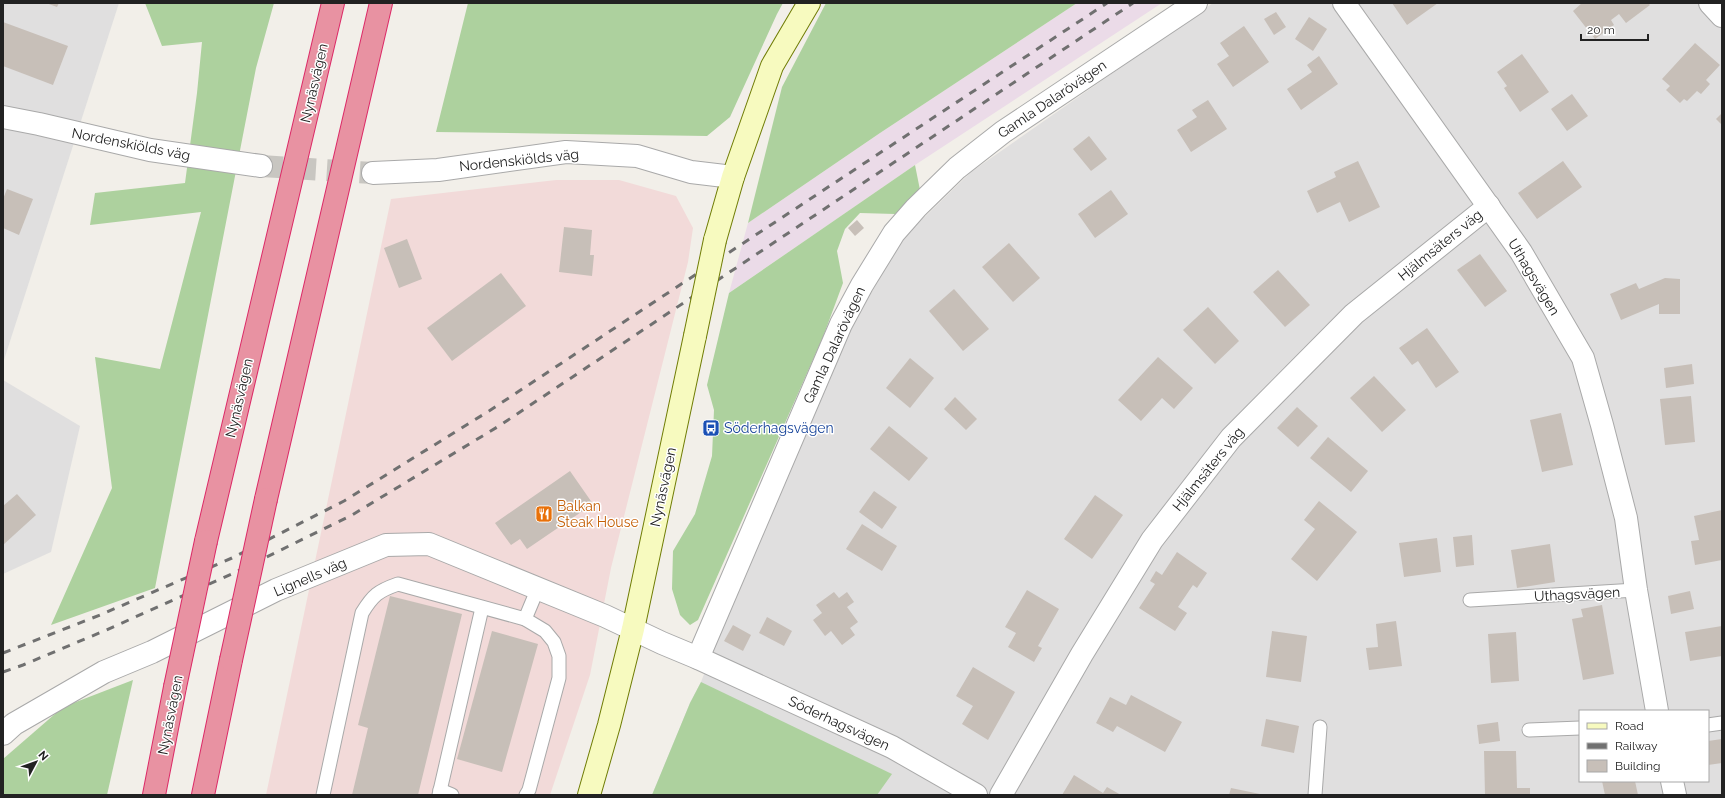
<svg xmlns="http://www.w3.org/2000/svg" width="1725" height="798" font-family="Raleway,sans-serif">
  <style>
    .residential { fill: #e0dfdf; fill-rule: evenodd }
    .commercial { fill: #f2dad9 }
    .industrial { fill: #ebdbe8 }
    .forest { fill: #add19e }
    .building { fill: #c7bfb8 }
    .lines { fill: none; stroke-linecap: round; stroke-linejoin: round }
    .street-tunnel { stroke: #c8c6c1; stroke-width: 22; stroke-dasharray: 22 11; stroke-linecap: butt }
    .lane-casing { stroke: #a9a9a9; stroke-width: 15 }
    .street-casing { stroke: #a9a9a9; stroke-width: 24 }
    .secondary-casing { stroke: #707d05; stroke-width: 24 }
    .highway-casing { stroke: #dc2a67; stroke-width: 24 }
    .lane { stroke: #fff; stroke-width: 13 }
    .street { stroke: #fff; stroke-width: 22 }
    .secondary { stroke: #f7fabf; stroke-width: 22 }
    .highway { stroke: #e892a2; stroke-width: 22 }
    .rail { stroke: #707070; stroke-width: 3; stroke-dasharray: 8 8; stroke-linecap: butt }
    .secondary-bridge-casing { stroke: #707d05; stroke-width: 24; stroke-linecap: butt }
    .highway-bridge-casing { stroke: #dc2a67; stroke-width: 24; stroke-linecap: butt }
    .secondary-bridge { stroke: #f7fabf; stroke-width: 22 }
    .highway-bridge { stroke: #e892a2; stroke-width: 22 }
    .labels { text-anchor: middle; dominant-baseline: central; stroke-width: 3; stroke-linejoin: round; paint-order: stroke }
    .street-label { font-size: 14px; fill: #222; stroke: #fff }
    .transit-label { font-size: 14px; fill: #164399; stroke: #fff; text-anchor: start }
    .food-label { font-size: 14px; fill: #c56008; stroke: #fff; text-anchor: start }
  </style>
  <rect width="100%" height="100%" fill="#f2efe9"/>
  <g class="residential">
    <path d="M 3,3 L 119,3 L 3,363 Z"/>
    <path d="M 1213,3 L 1722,3 L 1722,795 L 652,795 L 690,703 L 701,682 L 712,653 L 853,323 L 906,235 L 971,172 ZM 1580,711 L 1708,711 L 1708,781 L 1580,781 Z"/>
    <path d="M 3,380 L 80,426 L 51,552 L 3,574 Z"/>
  </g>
  <path class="commercial" d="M 556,180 L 619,180 L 676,196 L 693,228 L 688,262 L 611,568 L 590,675 L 550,795 L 266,795 L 391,199 Z"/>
  <path class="industrial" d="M 1077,3 L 1162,3 L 915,165 L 729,293 L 748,223 L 880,133 Z"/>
  <g class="forest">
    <path d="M 145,3 L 274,3 L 256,68 L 155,588 L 51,625 L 112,488 L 95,357 L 160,369 L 201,212 L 90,225 L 95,193 L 185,183 L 197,93 L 202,42 L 162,46 Z"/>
    <path d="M 468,3 L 783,3 L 777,14 L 730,117 L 707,136 L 436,132 Z"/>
    <path d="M 826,3 L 1077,3 L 880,133 L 748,223 L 782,87 Z"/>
    <path d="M 915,165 L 920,190 L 895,214 L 860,213 L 845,229 L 837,251 L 843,283 L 823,337 L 698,620 L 690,625 L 680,615 L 672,589 L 673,551 L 695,514 L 712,456 L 714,410 L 707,385 L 729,293 Z"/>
    <path d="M 133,680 L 107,795 L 3,795 L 3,759 L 63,707 Z"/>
    <path d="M 701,682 L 892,774 L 877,795 L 652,795 L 690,703 Z"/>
  </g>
  <g class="building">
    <path d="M 46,3 L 59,3 L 57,7 Z"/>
    <path d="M 1392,3 L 1438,3 L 1407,25 Z"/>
    <path d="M 1582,3 L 1648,3 L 1650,5 L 1626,23 L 1619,14 L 1611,20 L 1614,25 L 1595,39 L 1573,11 Z"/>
    <path d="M 1276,12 L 1286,27 L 1274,35 L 1264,19 Z"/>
    <path d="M 1309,17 L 1327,29 L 1313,51 L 1295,39 Z"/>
    <path d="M 3,22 L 68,46 L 53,85 L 3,66 Z"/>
    <path d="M 1244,26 L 1269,62 L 1233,87 L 1217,64 L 1229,56 L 1220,43 Z"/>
    <path d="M 1695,43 L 1720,65 L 1706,80 L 1710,84 L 1701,94 L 1697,91 L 1687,101 L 1684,99 L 1680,103 L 1666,90 L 1670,86 L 1662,79 Z"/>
    <path d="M 1522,54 L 1549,92 L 1520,112 L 1504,88 L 1507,86 L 1497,72 Z"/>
    <path d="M 1319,56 L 1338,84 L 1301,110 L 1287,89 L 1312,72 L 1307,65 Z"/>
    <path d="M 1572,94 L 1588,116 L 1567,131 L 1551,109 Z"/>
    <path d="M 1208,100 L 1227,129 L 1191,152 L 1177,130 L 1197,117 L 1192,110 Z"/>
    <path d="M 1722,113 L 1722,125 L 1716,119 Z"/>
    <path d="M 1089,136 L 1107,159 L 1091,171 L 1073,149 Z"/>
    <path d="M 1358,161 L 1380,207 L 1349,222 L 1340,202 L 1317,213 L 1307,191 L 1336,177 L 1334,172 Z"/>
    <path d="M 1563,161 L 1582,187 L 1537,219 L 1518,193 Z"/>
    <path d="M 7,189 L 33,199 L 19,235 L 3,228 L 3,199 Z"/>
    <path d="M 1111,190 L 1128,214 L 1095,238 L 1078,214 Z"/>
    <path d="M 857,220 L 864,228 L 855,236 L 848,228 Z"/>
    <path d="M 564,227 L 592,230 L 590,255 L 594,255 L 592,276 L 559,272 Z"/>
    <path d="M 407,239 L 422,279 L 399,288 L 384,248 Z"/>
    <path d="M 1009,243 L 1040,278 L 1013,302 L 982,267 Z"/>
    <path d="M 1480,254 L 1507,291 L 1485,307 L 1457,270 Z"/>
    <path d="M 1278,270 L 1310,305 L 1285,327 L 1253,292 Z"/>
    <path d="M 501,273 L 526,306 L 452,361 L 427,328 Z"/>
    <path d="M 1665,278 L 1680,279 L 1680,314 L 1659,314 L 1659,304 L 1621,320 L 1610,294 L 1636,283 L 1639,289 Z"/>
    <path d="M 954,289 L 989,329 L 963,351 L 929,311 Z"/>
    <path d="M 1208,307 L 1239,341 L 1215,364 L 1183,330 Z"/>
    <path d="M 1427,328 L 1459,372 L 1436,388 L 1418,361 L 1412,365 L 1399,348 Z"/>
    <path d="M 1158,357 L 1193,388 L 1174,409 L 1162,398 L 1141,421 L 1118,400 Z"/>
    <path d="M 910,358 L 934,378 L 910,408 L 886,388 Z"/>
    <path d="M 1692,364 L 1694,384 L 1666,388 L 1664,368 Z"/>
    <path d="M 1374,376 L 1406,410 L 1382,432 L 1350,398 Z"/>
    <path d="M 1691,396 L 1695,442 L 1665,445 L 1660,399 Z"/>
    <path d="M 955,397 L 977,419 L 966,430 L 944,409 Z"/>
    <path d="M 1297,407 L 1318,426 L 1298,447 L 1277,428 Z"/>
    <path d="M 1561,413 L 1573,465 L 1542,472 L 1530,420 Z"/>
    <path d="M 889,426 L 928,458 L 909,481 L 870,449 Z"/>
    <path d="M 1328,437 L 1368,471 L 1351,492 L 1310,458 Z"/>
    <path d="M 570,471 L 593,504 L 527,549 L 520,539 L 511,545 L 495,523 Z"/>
    <path d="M 874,491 L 897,507 L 882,529 L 859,512 Z"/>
    <path d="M 17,494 L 36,515 L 3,545 L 3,506 Z"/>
    <path d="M 1095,495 L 1123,515 L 1092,559 L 1064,539 Z"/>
    <path d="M 1319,501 L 1357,532 L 1317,581 L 1291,559 L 1315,529 L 1304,520 Z"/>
    <path d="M 1722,510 L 1722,560 L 1695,565 L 1691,541 L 1699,540 L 1694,516 Z"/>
    <path d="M 862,524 L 897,546 L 882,571 L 846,549 Z"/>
    <path d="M 1472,535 L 1474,565 L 1456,567 L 1453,537 Z"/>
    <path d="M 1437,538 L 1441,572 L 1404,577 L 1399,543 Z"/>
    <path d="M 1550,544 L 1555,582 L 1517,588 L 1511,550 Z"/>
    <path d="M 1177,552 L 1207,573 L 1197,588 L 1193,585 L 1178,607 L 1187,613 L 1175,631 L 1139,608 L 1155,584 L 1150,581 L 1156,571 L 1162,575 Z"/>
    <path d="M 1027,590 L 1059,609 L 1038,646 L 1042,648 L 1034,662 L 1008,647 L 1016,633 L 1005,627 Z"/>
    <path d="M 1690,591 L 1694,609 L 1671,614 L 1668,596 Z"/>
    <path d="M 834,592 L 839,598 L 847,592 L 854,602 L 847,607 L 858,622 L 850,628 L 855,635 L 842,645 L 831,631 L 825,636 L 813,620 L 822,613 L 816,605 Z"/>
    <path d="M 390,596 L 462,614 L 418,795 L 352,795 L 368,728 L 358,725 Z"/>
    <path d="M 1602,605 L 1614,674 L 1583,680 L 1572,619 L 1583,617 L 1581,609 Z"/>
    <path d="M 767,617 L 792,631 L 784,646 L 759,633 Z"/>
    <path d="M 1396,621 L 1402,666 L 1369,670 L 1366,648 L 1378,647 L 1376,624 Z"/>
    <path d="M 733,625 L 751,635 L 743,651 L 724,641 Z"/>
    <path d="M 1722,626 L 1722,656 L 1690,661 L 1685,632 Z"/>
    <path d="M 492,631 L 538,644 L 502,772 L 457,759 Z"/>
    <path d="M 1272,631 L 1307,636 L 1301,682 L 1266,677 Z"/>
    <path d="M 1516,632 L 1519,681 L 1491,683 L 1488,634 Z"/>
    <path d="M 973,667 L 1015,692 L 988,740 L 962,724 L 973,706 L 956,696 Z"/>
    <path d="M 1131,695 L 1182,722 L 1165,752 L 1117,726 L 1113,732 L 1096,723 L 1110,697 L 1126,705 Z"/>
    <path d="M 1266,719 L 1299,726 L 1294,753 L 1261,746 Z"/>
    <path d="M 1498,722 L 1500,741 L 1479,744 L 1477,725 Z"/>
    <path d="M 1722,739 L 1722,763 L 1708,765 L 1708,741 Z"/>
    <path d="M 1484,751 L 1516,751 L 1517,788 L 1530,788 L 1530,795 L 1485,795 Z"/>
    <path d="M 1074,775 L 1103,793 L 1107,787 L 1121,795 L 1062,795 Z"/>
    <path d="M 1602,781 L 1635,781 L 1638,795 L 1605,795 Z"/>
    <path d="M 1231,788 L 1260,794 L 1260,795 L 1229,795 Z"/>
  </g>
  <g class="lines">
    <path class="street-tunnel" d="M 261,166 L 373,173"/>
    <g class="lane-casing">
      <g id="lane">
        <path d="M 1470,600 L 1636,590"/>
        <path d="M 525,619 L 545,631 L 554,642 L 559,656 L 559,678 L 529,790 L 526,795"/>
        <path d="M 1708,725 L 1722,723"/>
        <path d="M 1529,730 L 1580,728"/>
        <path d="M 440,790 L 452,795"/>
        <path d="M 323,795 L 362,613 C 373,595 378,591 398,584 L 525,619 L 538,588"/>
        <path d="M 439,795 L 482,608"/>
        <path d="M 1315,795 L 1320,727"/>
      </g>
    </g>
    <g class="street-casing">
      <g id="street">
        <path d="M 1344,3 L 1521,252 L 1583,358 L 1602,425 L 1626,518 L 1636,590 L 1657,711"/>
        <path d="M 1710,3 L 1722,16"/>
        <path d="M 3,117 L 39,124 L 150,150 L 261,166"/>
        <path d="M 373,173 L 438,170 L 566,152 L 637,156 L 691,172 L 733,177"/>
        <path d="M 698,658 L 841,324 L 862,285 L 894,233 L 916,208 L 957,168 L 1003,132 L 1196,3"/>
        <path d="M 3,734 L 14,724 L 104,672 L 152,652 L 276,590 L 386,545 L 429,544 L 605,616 L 662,643 L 698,658 L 892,747 L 976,795"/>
        <path d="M 1672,781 L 1675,795"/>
        <path d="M 1001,795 L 1082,654 L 1152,540 L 1231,438 L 1354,314 L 1489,206"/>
      </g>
    </g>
    <g class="secondary-casing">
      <g id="secondary">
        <path d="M 715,240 L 733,177 L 772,66 L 809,3"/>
        <path d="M 589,795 L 609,725 L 633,629 L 695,336"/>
      </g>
    </g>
    <g class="highway-casing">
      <g id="highway">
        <path d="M 266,499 L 381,3"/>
        <path d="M 206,541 L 333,3"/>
        <path d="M 154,795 L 175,687"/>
        <path d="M 203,795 L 231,660"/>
      </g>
    </g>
    <use href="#lane" class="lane"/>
    <use href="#street" class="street"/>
    <use href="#secondary" class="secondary"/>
    <use href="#highway" class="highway"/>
    <g class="rail">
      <path d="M 3,653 L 100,615 L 232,558 L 344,501 L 489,411 L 1107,3"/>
      <path d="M 3,672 L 23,665 L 104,631 L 236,572 L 352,515 L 499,426 L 1133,3"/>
    </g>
    <g class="secondary-bridge-casing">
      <path id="secondary-bridge" d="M 695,336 L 715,240"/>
    </g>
    <g class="highway-bridge-casing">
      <g id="highway-bridge">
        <path d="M 231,660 L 266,499"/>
        <path d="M 175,687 L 206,541"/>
      </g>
    </g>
    <use href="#secondary-bridge" class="secondary-bridge"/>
    <use href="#highway-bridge" class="highway-bridge"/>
  </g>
  <defs>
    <g id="bus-square" transform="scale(0.9)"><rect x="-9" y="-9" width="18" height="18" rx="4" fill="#1a4fb4" stroke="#fff"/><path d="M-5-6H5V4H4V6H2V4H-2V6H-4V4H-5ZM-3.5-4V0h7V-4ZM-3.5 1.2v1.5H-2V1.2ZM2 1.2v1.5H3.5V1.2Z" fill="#fff"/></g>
    <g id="restaurant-square" transform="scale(0.9)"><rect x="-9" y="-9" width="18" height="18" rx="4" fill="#e8710a" stroke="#fff"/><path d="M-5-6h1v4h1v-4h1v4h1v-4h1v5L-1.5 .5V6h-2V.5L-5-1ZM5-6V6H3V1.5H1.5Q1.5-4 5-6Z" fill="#fff"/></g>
  </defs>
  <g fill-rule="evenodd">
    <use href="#bus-square" x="711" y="428"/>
    <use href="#restaurant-square" x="544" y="514"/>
  </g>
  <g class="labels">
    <g class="street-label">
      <text transform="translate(314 83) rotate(-77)">Nynäsvägen</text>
      <text transform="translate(1052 99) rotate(-34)">Gamla Dalarövägen</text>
      <text transform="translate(131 144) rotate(11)">Nordenskiölds väg</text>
      <text transform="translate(519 160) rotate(-6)">Nordenskiölds väg</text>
      <text transform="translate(1440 245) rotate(-39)">Hjälmsäters väg</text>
      <text transform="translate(1534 277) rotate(59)">Uthagsvägen</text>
      <text transform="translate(834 345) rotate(-65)">Gamla Dalarövägen</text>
      <text transform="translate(239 398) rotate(-77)">Nynäsvägen</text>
      <text transform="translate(1208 469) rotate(-51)">Hjälmsäters väg</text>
      <text transform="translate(663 487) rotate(-78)">Nynäsvägen</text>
      <text transform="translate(310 577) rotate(-23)">Lignells väg</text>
      <text transform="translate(1577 594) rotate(-3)">Uthagsvägen</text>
      <text transform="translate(170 715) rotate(-79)">Nynäsvägen</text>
      <text transform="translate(839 723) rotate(25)">Söderhagsvägen</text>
    </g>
    <g class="transit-label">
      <text x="724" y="428">Söderhagsvägen</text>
    </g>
    <g class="food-label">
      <text x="557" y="506">Balkan<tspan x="557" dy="16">Steak House</tspan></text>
    </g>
  </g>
  <rect width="1725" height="798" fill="none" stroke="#222222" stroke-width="8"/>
  <rect x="1579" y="710" width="130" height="72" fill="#ffffff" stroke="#a7a7a7"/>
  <rect x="1587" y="723" width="20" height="6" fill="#f7fabf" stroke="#a7a7a7"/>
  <text x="1615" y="730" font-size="12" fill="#222222">Road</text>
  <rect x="1587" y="743" width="20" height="6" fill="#707070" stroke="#a7a7a7"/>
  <text x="1615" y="750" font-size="12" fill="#222222">Railway</text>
  <rect x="1587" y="760" width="20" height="12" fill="#c7bfb8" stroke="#a7a7a7"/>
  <text x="1615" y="770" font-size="12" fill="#222222">Building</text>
  <g transform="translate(36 762) rotate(49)" stroke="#ffffff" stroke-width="3" paint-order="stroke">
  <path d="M0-3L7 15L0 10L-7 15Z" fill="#222222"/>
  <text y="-6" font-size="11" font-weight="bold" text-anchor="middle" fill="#222222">N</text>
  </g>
  <path d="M1581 34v6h67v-6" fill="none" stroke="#222222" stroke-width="2"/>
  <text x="1587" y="34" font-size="12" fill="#222222" stroke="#ffffff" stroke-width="3" paint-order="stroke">20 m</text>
</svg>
